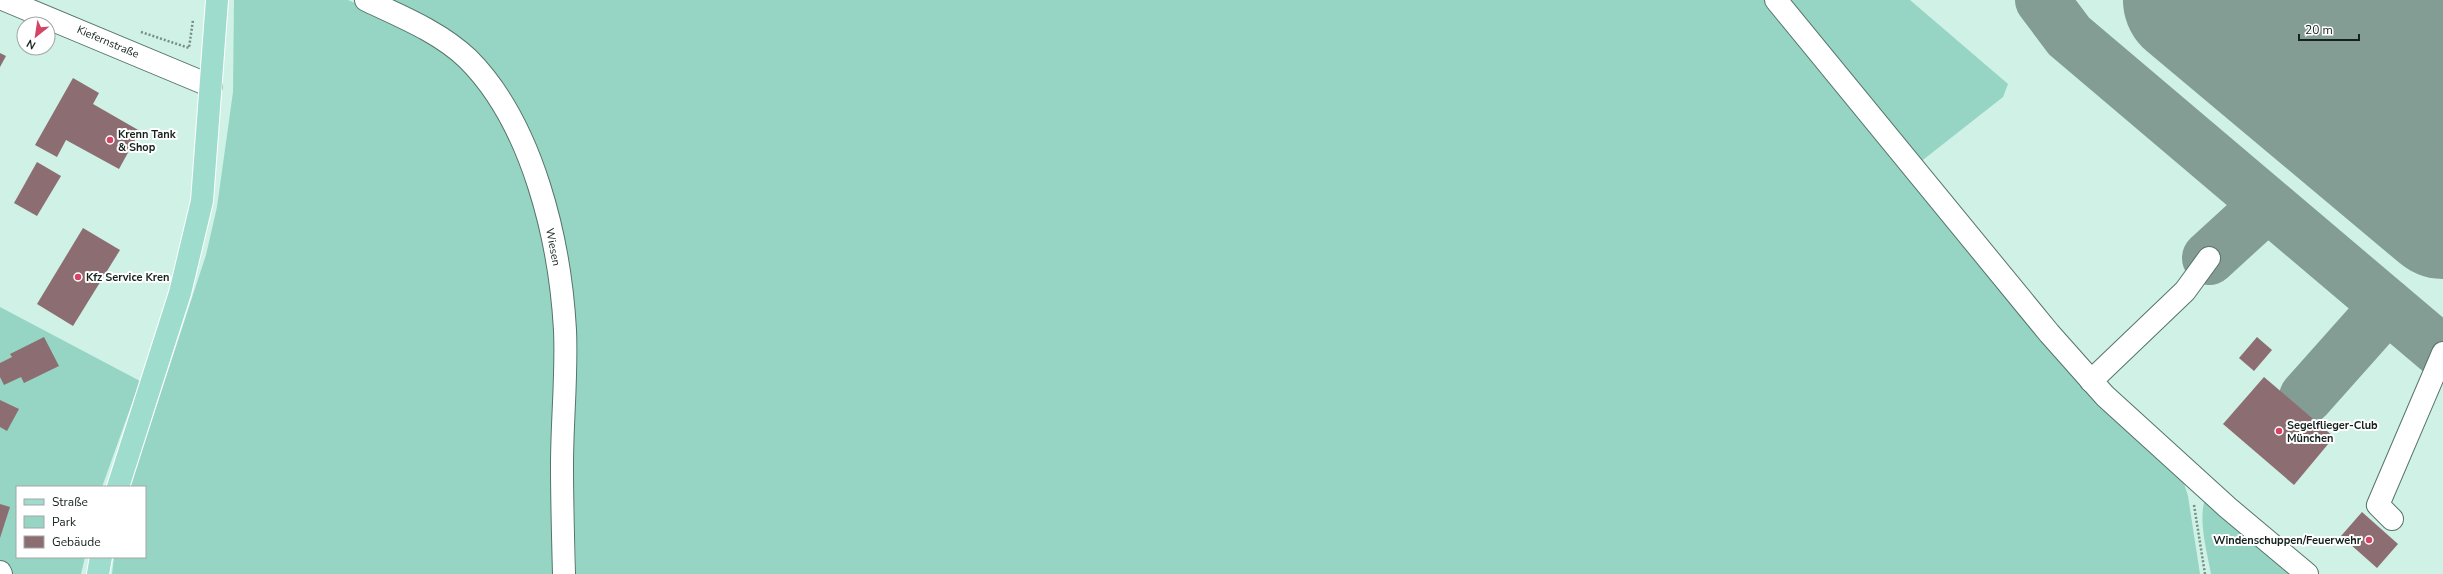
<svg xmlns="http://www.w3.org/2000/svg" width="2443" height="574" font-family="'Nunito Sans',sans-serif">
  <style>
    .green { fill: #96d5c3 }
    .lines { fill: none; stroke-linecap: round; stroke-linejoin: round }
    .taxiway { stroke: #849d94; stroke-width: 54 }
    .runway { stroke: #849d94; stroke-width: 134 }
    .building { fill: #8c6e72 }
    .minor-casing { stroke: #56746b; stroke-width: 24 }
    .major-casing { stroke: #fff; stroke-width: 24 }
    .path { stroke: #758d86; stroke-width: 2.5; stroke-dasharray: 2 2; stroke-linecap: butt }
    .minor { stroke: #fff; stroke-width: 22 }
    .major { stroke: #9edccd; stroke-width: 22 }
    .poi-dot { fill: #d44464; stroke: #fff; stroke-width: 1.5 }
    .labels { text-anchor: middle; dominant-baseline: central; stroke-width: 4; stroke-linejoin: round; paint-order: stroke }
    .street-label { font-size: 11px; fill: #15221e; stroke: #fff }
    .poi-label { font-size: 11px; font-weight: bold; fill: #15221e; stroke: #fff; text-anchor: start }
  </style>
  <rect width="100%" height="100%" fill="#cff1e6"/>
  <g class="green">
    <path d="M 234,0 L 348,0 L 373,11 L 448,54 L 494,101 L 539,204 L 557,331 L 560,574 L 112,574 L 114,557 L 145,557 L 145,487 L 130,487 L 206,255 L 217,207 L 233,92 Z"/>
    <path d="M 382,0 L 1768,0 L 2183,480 L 2188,496 L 2200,574 L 576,574 L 569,319 L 505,96 Z"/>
    <path d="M 1786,0 L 1910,0 L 2008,84 L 2003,97 L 1919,163 Z"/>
    <path d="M 0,307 L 140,381 L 102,487 L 17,487 L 17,557 L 85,557 L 81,574 L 0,574 Z"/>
    <path d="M 2205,499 L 2295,574 L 2211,574 C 2207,551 2198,521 2205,499 Z"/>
  </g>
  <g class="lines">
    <g class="taxiway">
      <path d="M 2042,0 L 2069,36 L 2443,353"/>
      <path d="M 2209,258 L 2267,205"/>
      <path d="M 2306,397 L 2387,306"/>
    </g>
    <g class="runway">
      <path d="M 2190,0 L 2443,212"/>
      <path d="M 2351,0 L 2443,78"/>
    </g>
  </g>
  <g class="building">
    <path d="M 0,53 L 6,56 L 0,67 Z"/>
    <path d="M 73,78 L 99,93 L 93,104 L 140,131 L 119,169 L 66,140 L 57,157 L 35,145 Z"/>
    <path d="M 37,162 L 61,176 L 37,216 L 14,203 Z"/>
    <path d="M 83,228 L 120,250 L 73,326 L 37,304 Z"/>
    <path d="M 44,337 L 59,366 L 24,383 L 21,377 L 4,385 L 0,377 L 0,363 L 12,357 L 10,354 Z"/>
    <path d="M 2257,337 L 2272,350 L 2254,371 L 2239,358 Z"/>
    <path d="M 2264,377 L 2334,437 L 2294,485 L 2223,424 Z"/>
    <path d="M 0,400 L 19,409 L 7,431 L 0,427 Z"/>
    <path d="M 0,504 L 10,507 L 0,538 Z"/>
    <path d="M 2362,512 L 2398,544 L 2377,568 L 2341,536 Z"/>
  </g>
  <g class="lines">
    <g class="minor-casing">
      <g id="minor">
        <path d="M 5,0 L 211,86"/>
        <path d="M 366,0 C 400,16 440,32 468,59 C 533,124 560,241 565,330 C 567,375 562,420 562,465 C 562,501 563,538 564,574"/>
        <path d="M 1776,0 L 2049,333 L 2105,396 L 2227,507 L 2307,574"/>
        <path d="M 2091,381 L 2185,291 L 2209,258"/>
        <path d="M 2392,519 L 2378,505 L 2443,353"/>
        <path d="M 0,572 L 1,574"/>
      </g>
    </g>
    <g class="major-casing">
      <g id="major">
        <path d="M 118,487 L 180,293 L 202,201 L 217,0"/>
        <path d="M 98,574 L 101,557"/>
      </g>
    </g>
    <g class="path">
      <path d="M 141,32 L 189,48 L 193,20"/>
      <path d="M 2194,505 L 2205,574"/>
    </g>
    <use href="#minor" class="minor"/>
    <use href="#major" class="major"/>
  </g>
  <g class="poi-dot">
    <circle cx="110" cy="140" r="4"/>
    <circle cx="78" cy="277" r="4"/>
    <circle cx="2279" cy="431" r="4"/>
    <circle cx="2369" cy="540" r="4"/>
  </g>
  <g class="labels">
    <g class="street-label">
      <text transform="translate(108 42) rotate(23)">Kiefernstraße</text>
      <text transform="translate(553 247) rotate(79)">Wiesen</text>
    </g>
    <g class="poi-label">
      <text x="118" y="134">Krenn Tank<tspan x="118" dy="13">&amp; Shop</tspan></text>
      <text x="86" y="277">Kfz Service Kren</text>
      <text x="2287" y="425">Segelflieger-Club<tspan x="2287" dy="13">München</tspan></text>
      <text x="2361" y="540" text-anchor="end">Windenschuppen/Feuerwehr</text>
    </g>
  </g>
  <rect x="16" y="486" width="130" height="72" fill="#ffffff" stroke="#a1a7a5"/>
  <rect x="24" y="499" width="20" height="6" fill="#9edccd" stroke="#a1a7a5"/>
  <text x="52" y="506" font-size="12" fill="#15221e">Straße</text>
  <rect x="24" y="516" width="20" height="12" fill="#96d5c3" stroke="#a1a7a5"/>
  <text x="52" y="526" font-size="12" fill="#15221e">Park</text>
  <rect x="24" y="536" width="20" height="12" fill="#8c6e72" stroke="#a1a7a5"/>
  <text x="52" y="546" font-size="12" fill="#15221e">Gebäude</text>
  <g transform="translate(36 36) rotate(210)"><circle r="19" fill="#ffffff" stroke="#a1a7a5"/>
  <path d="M0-3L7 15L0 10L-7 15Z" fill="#d44464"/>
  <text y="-6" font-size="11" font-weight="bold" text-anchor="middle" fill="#15221e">N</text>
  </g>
  <path d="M2299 34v6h60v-6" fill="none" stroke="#15221e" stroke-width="2"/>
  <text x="2305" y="34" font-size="12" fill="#15221e" stroke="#ffffff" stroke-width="3" paint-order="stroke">20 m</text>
</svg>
